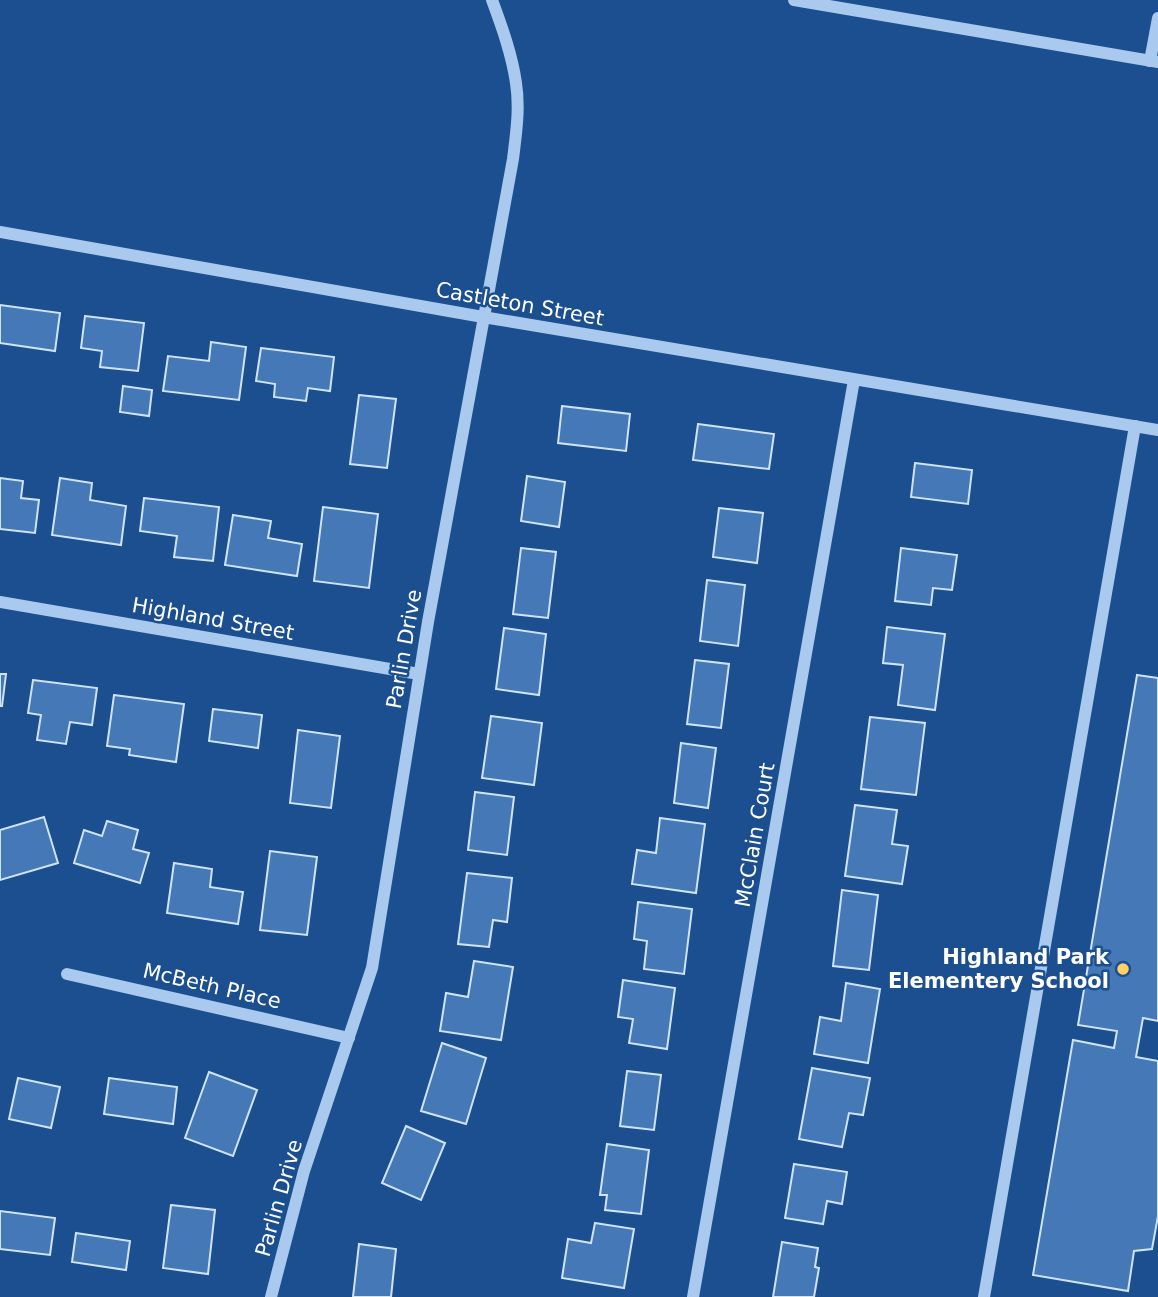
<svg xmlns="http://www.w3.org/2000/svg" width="1158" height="1297" font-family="'DejaVu Sans',sans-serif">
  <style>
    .building { fill: #4478b7; stroke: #cfe3fa; stroke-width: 2 }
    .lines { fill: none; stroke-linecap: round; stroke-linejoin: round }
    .minor { stroke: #a9c9ee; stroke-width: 12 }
    .poi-dot { fill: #ffd166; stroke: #1b4f8f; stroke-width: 2.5 }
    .labels { text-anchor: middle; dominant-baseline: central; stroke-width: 5; stroke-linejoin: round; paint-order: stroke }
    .street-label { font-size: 21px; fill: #fff; stroke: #1b4f8f }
    .poi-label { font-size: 21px; font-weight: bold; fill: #fff; stroke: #1b4f8f; text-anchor: end }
  </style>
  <rect width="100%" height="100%" fill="#1b4f8f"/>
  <g class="building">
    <path d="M 0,305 L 60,313 L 55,351 L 0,343 Z"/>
    <path d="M 85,316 L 144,323 L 138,371 L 100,367 L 102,351 L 81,348 Z"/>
    <path d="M 211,342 L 246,347 L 239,400 L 163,391 L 168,356 L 209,361 Z"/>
    <path d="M 261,348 L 334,357 L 330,391 L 308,388 L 306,401 L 274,397 L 275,384 L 256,381 Z"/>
    <path d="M 123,386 L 152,390 L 149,416 L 120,412 Z"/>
    <path d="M 359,395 L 396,399 L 387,468 L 350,464 Z"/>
    <path d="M 562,406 L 630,414 L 626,451 L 558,443 Z"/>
    <path d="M 698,424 L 774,434 L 769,469 L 693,460 Z"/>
    <path d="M 915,463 L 972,470 L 968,504 L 911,497 Z"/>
    <path d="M 527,476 L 565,482 L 559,527 L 521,521 Z"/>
    <path d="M 0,478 L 23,481 L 21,498 L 39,500 L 35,533 L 0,529 Z"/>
    <path d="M 60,478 L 92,483 L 90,500 L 126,506 L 121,545 L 52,535 Z"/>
    <path d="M 144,498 L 219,507 L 213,561 L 174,557 L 177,536 L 140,531 Z"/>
    <path d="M 323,507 L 378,514 L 369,588 L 314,581 Z"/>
    <path d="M 719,508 L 763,513 L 757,563 L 713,557 Z"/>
    <path d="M 233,515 L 271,521 L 268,538 L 302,544 L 297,576 L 225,565 Z"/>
    <path d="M 521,548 L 556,552 L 548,618 L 513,614 Z"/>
    <path d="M 901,548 L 957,555 L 952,590 L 933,588 L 931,605 L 895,601 Z"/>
    <path d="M 707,580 L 745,585 L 738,646 L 700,641 Z"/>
    <path d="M 887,627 L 945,634 L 935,710 L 898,705 L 903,665 L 883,663 Z"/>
    <path d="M 504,628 L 546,634 L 539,695 L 496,689 Z"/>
    <path d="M 695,660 L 729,664 L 721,728 L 687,724 Z"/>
    <path d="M 0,674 L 6,674 L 2,706 L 0,706 Z"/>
    <path d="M 1137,675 L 1158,678 L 1158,1021 L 1143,1018 L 1136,1057 L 1158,1061 L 1158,1216 L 1152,1249 L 1134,1251 L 1128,1291 L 1033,1275 L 1073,1040 L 1114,1048 L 1117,1031 L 1078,1025 Z"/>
    <path d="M 33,680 L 97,688 L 92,725 L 70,722 L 66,744 L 37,740 L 41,715 L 28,713 Z"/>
    <path d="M 114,695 L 184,704 L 176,762 L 129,755 L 130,749 L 107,746 Z"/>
    <path d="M 213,709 L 262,715 L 258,748 L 209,741 Z"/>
    <path d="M 491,716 L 542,723 L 534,785 L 482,778 Z"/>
    <path d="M 870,717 L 925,723 L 916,795 L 861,789 Z"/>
    <path d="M 298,730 L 340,736 L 331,808 L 290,803 Z"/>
    <path d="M 681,743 L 716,748 L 708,808 L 674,803 Z"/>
    <path d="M 475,792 L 514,797 L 507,855 L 468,850 Z"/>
    <path d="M 855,805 L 897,810 L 892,844 L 908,846 L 902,884 L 845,876 Z"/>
    <path d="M 44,817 L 58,863 L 0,880 L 0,830 Z"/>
    <path d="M 660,818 L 705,824 L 696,893 L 632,884 L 637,850 L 656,853 Z"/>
    <path d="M 107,821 L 138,830 L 133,849 L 149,853 L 140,883 L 74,863 L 84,830 L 102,836 Z"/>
    <path d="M 270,851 L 317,857 L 307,935 L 260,930 Z"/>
    <path d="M 174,863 L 212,869 L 210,887 L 243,892 L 238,924 L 167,913 Z"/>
    <path d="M 467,873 L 512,878 L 507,922 L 493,920 L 489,947 L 458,944 Z"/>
    <path d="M 842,890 L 878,895 L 869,970 L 833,966 Z"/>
    <path d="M 638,902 L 692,909 L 684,974 L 644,969 L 647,941 L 634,939 Z"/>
    <path d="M 474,961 L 513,967 L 501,1040 L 440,1031 L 446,993 L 468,997 Z"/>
    <path d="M 623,980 L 675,988 L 667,1049 L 629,1043 L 633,1019 L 618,1017 Z"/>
    <path d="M 846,983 L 880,989 L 868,1063 L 814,1054 L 820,1017 L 841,1021 Z"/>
    <path d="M 442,1043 L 486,1058 L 466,1124 L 421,1111 Z"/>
    <path d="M 812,1068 L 870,1078 L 863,1115 L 849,1113 L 842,1147 L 799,1139 Z"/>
    <path d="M 627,1071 L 661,1075 L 654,1130 L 620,1126 Z"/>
    <path d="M 209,1072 L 257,1090 L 233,1156 L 185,1138 Z"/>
    <path d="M 18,1078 L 60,1087 L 51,1128 L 9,1119 Z"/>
    <path d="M 109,1078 L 177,1087 L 173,1124 L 104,1114 Z"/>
    <path d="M 406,1126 L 445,1143 L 421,1200 L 382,1183 Z"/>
    <path d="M 607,1144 L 649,1150 L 641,1214 L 605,1210 L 607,1195 L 600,1195 Z"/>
    <path d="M 794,1164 L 847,1172 L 842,1204 L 827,1201 L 823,1224 L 785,1218 Z"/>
    <path d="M 171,1205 L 215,1210 L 208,1274 L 163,1268 Z"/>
    <path d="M 0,1211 L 55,1218 L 50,1255 L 0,1249 Z"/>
    <path d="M 595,1223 L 634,1229 L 624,1288 L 562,1278 L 568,1239 L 591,1243 Z"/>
    <path d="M 76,1233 L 130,1241 L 126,1270 L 72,1262 Z"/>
    <path d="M 782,1242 L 818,1248 L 815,1267 L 819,1268 L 814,1297 L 773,1297 Z"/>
    <path d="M 359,1244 L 396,1249 L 391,1297 L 353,1297 Z"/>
  </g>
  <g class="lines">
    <g class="minor">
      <path d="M 794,0 L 1158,62"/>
      <path d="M 1150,61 L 1158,18"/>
      <path d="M 0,232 L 483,317 L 1158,430"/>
      <path d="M 0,602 L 419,674"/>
      <path d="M 67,974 L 349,1038"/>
      <path d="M 271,1297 L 304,1171 L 372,968 L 428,622 L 513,159 C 516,134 520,109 516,83 C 512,55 502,27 492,0"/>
      <path d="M 693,1297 L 854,380"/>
      <path d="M 984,1297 L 1135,426"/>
    </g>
  </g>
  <circle class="poi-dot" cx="1123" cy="969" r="7"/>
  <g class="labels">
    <g class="street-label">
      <text transform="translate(520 304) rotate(10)">Castleton Street</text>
      <text transform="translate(213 619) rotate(10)">Highland Street</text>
      <text transform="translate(404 649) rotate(-80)">Parlin Drive</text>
      <text transform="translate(755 835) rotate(-80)">McClain Court</text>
      <text transform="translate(212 986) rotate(13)">McBeth Place</text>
      <text transform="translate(279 1198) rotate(-74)">Parlin Drive</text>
    </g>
    <g class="poi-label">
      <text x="1109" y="957">Highland Park<tspan x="1109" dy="24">Elementery School</tspan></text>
    </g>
  </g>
</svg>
